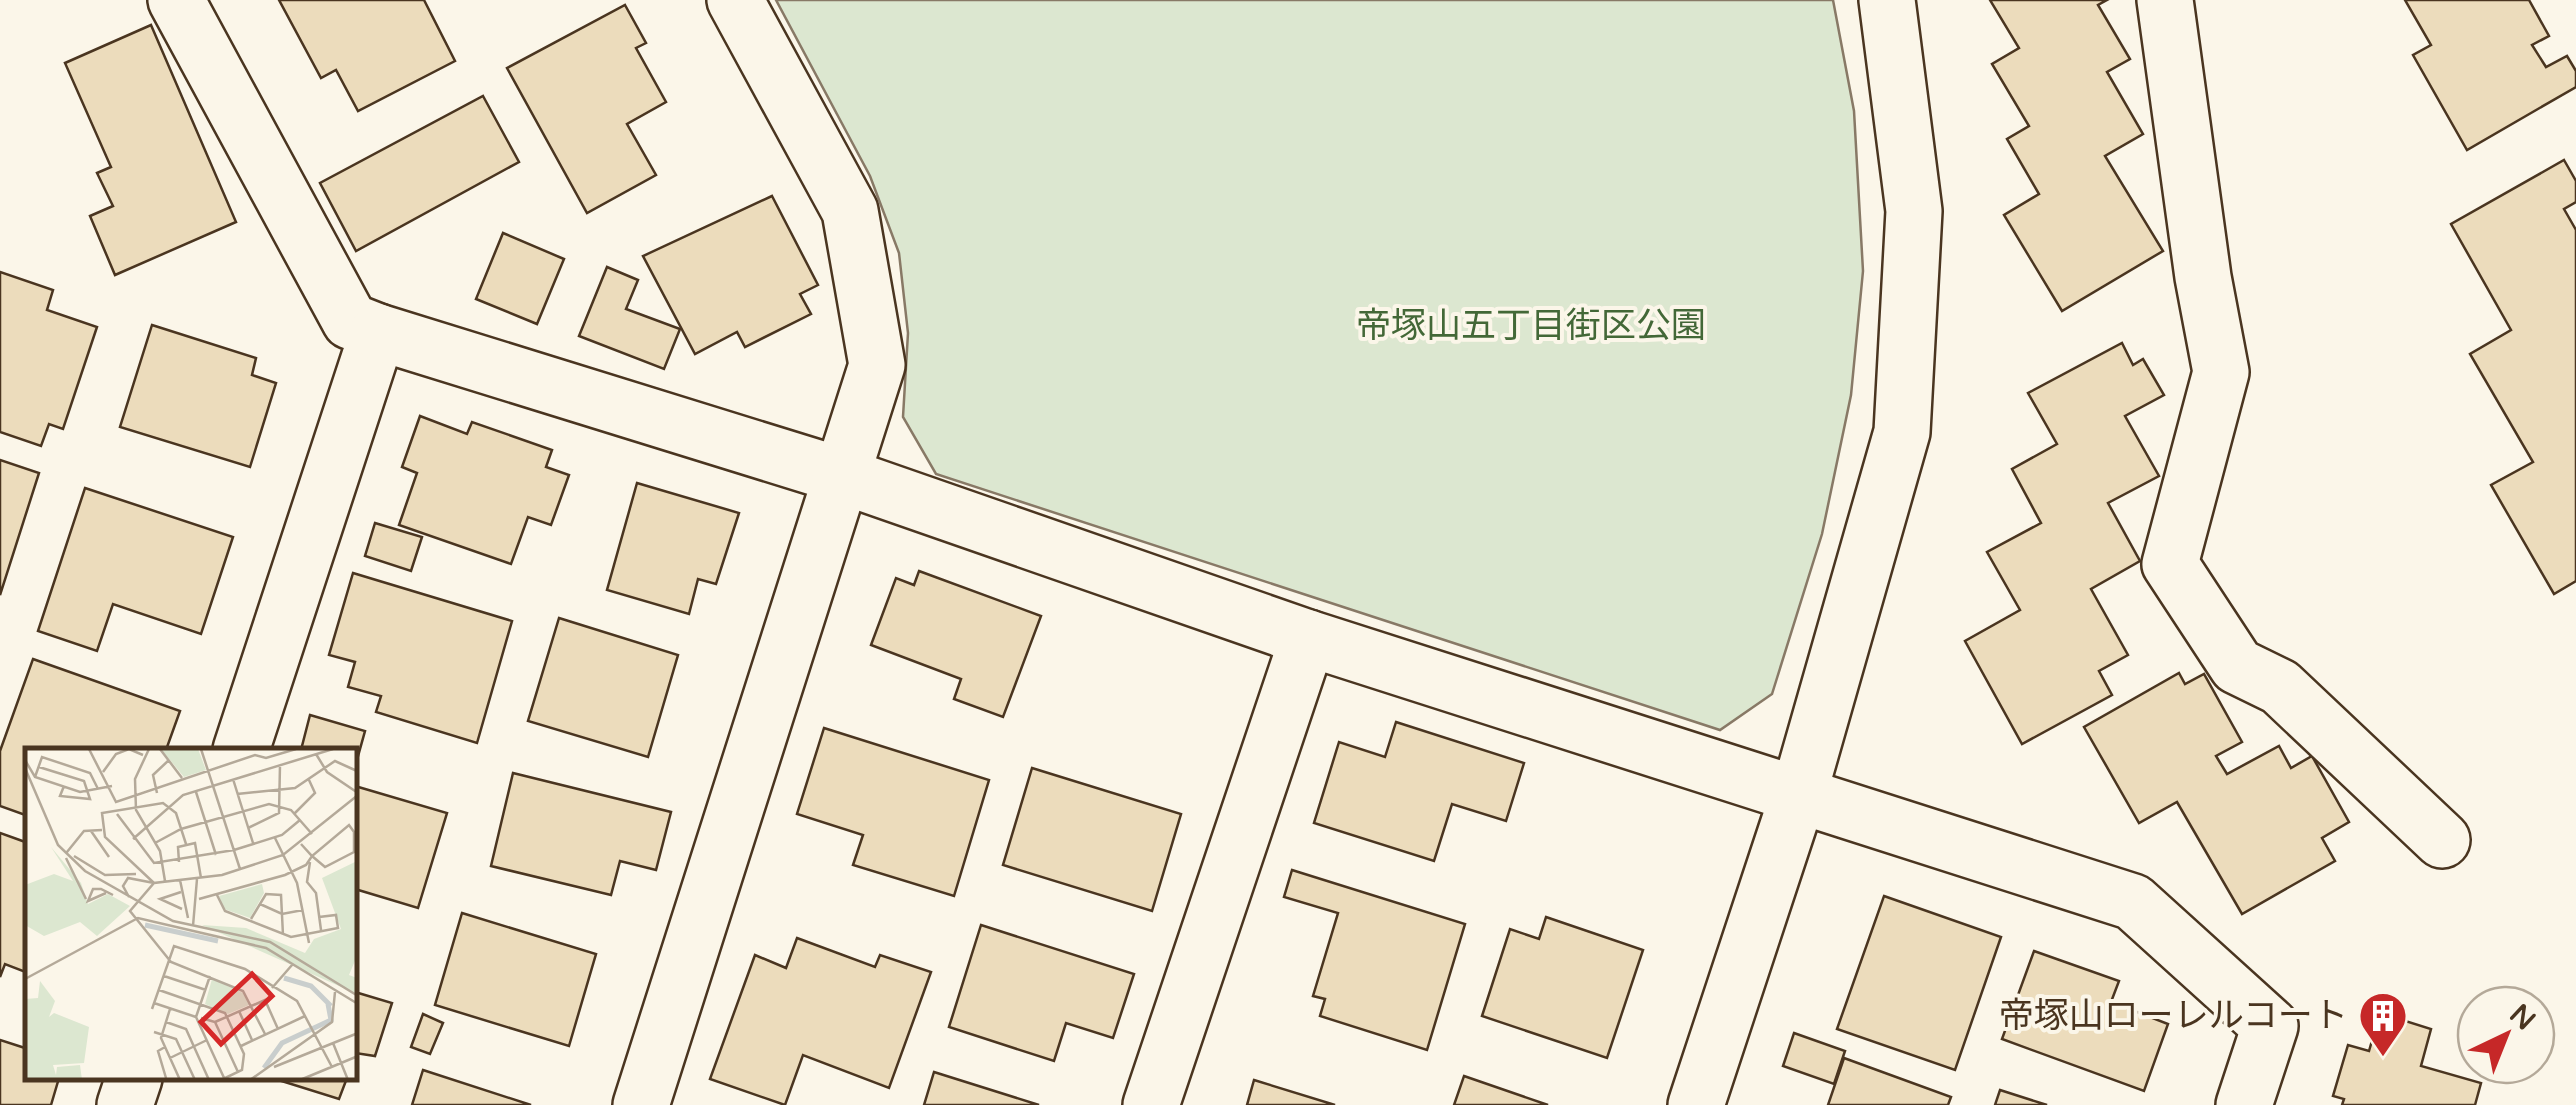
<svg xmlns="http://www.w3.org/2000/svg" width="2576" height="1105" font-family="'Varela Round','Noto Sans JP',sans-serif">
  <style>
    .green { fill: #dce7d0; stroke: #887966; stroke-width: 2.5 }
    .building { fill: #ecdcbc; stroke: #4a3520; stroke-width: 2.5 }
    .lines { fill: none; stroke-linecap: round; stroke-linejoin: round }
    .pedestrian-casing { stroke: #4a3520; stroke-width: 60 }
    .minor-casing { stroke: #4a3520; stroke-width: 60 }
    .pedestrian { stroke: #fbf6e9; stroke-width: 55 }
    .minor { stroke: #fbf6e9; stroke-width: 55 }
    .labels { text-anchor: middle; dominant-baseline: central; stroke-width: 8; stroke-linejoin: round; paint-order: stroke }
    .park-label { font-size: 35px; fill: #436837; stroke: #fbf6e9 }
    .poi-label { font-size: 35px; fill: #4a3520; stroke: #fbf6e9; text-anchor: end }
    .inset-river { fill: none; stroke: #c9cecd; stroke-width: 5 }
    .inset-road { fill: none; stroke: #b4a999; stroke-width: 2.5 }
    .view { fill: #d62828; fill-opacity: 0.15; stroke: #d62828; stroke-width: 5 }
    .inset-edge { fill: none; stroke: #4a3520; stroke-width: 5 }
  </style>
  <rect width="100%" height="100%" fill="#fbf6e9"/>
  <path class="green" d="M 776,0 L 1833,0 L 1854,111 L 1863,271 L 1851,395 L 1822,534 L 1772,694 L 1720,730 L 936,474 L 903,417 L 908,333 L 899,253 L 870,176 Z"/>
  <g class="building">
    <path d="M 279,0 L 424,0 L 455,61 L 358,111 L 336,70 L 321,78 Z"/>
    <path d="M 1990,0 L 2107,0 L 2098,5 L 2130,59 L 2107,72 L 2143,134 L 2105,156 L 2163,251 L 2062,311 L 2004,215 L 2039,194 L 2007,139 L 2029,126 L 1992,64 L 2019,48 Z"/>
    <path d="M 2405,0 L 2529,0 L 2549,36 L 2532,45 L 2546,67 L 2567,56 L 2576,71 L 2576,87 L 2467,150 L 2413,55 L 2431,45 Z"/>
    <path d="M 625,5 L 646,43 L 636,48 L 666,102 L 627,124 L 656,175 L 587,213 L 507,68 Z"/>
    <path d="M 151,25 L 236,222 L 115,275 L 90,216 L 113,206 L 97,173 L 111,167 L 65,63 Z"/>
    <path d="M 483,96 L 519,162 L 356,251 L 320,183 Z"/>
    <path d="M 2564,160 L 2576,181 L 2576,202 L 2564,209 L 2576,230 L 2576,581 L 2554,594 L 2491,485 L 2533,462 L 2470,354 L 2511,330 L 2451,224 Z"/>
    <path d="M 772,196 L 818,285 L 800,294 L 811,314 L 745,347 L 737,332 L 695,354 L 643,256 Z"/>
    <path d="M 503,233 L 564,259 L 537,324 L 476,299 Z"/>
    <path d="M 607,267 L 638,280 L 626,309 L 680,329 L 664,369 L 579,336 Z"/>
    <path d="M 0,272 L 53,290 L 47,310 L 97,327 L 63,429 L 49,424 L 41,446 L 0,432 Z"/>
    <path d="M 152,325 L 256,358 L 252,375 L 276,383 L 250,467 L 120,427 Z"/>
    <path d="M 2122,343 L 2133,365 L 2143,359 L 2164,395 L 2125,416 L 2159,476 L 2108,503 L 2140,561 L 2091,589 L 2128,655 L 2099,671 L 2112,695 L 2022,744 L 1965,641 L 2020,610 L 1987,552 L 2041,523 L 2012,469 L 2057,444 L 2028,393 Z"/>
    <path d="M 420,416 L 467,434 L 472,422 L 552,450 L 546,467 L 569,475 L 551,525 L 528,517 L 511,564 L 399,525 L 417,473 L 402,467 Z"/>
    <path d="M 0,460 L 39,473 L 0,595 Z"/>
    <path d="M 637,483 L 739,513 L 716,584 L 698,579 L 689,614 L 607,590 Z"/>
    <path d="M 85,488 L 233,537 L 201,634 L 113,604 L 97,651 L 38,631 Z"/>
    <path d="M 375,523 L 422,537 L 411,571 L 365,556 Z"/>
    <path d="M 919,571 L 1041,616 L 1003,717 L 954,699 L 961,679 L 871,645 L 896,578 L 914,585 Z"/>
    <path d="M 353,573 L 512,621 L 477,743 L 376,712 L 381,696 L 348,687 L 355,662 L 329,655 Z"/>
    <path d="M 559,618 L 678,655 L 648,757 L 528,721 Z"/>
    <path d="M 33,659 L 180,711 L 166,750 L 28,750 L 28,816 L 0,806 L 0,751 Z"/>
    <path d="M 2179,673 L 2185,684 L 2204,674 L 2242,742 L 2216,756 L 2227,774 L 2279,746 L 2291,768 L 2312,756 L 2349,822 L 2322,838 L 2335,861 L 2242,914 L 2177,802 L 2139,823 L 2084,727 Z"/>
    <path d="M 310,715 L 365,731 L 355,767 L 355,750 L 301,750 Z"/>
    <path d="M 1396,722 L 1524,763 L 1506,821 L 1452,804 L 1434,861 L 1314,823 L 1339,742 L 1385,757 Z"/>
    <path d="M 824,728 L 989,780 L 954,896 L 853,865 L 863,835 L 797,814 Z"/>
    <path d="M 1032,768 L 1181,814 L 1152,911 L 1003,865 Z"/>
    <path d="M 513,773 L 671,812 L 656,870 L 620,861 L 611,895 L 491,866 Z"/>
    <path d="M 355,786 L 447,813 L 418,908 L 355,889 Z"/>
    <path d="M 0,833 L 28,843 L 28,973 L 5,964 L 0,977 Z"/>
    <path d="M 1292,870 L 1465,924 L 1427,1050 L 1320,1016 L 1325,999 L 1313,996 L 1338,913 L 1284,897 Z"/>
    <path d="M 1884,896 L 2001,937 L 1955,1070 L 1837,1029 Z"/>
    <path d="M 462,913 L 596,954 L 569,1046 L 435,1005 Z"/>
    <path d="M 1546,917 L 1643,950 L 1607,1058 L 1482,1016 L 1510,929 L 1539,939 Z"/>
    <path d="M 981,925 L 1134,974 L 1113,1038 L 1066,1023 L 1054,1061 L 949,1027 Z"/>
    <path d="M 797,938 L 875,967 L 880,955 L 931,972 L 889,1088 L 803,1055 L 785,1105 L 710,1079 L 755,955 L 786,968 Z"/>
    <path d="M 2034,951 L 2119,981 L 2111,1002 L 2168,1024 L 2144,1091 L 2002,1039 Z"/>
    <path d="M 355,992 L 392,1003 L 375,1056 L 355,1053 Z"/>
    <path d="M 2380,1013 L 2431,1029 L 2421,1066 L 2481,1083 L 2475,1105 L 2342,1105 L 2344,1099 L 2333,1096 L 2348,1045 L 2369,1051 Z"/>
    <path d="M 423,1014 L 443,1023 L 430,1054 L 411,1047 Z"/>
    <path d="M 1794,1033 L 1845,1051 L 1834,1084 L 1783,1066 Z"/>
    <path d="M 0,1040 L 28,1049 L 28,1078 L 59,1078 L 51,1105 L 0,1105 Z"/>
    <path d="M 1844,1058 L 1951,1097 L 1948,1105 L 1828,1105 Z"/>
    <path d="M 423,1070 L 531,1105 L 412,1105 Z"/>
    <path d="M 934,1072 L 1039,1105 L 924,1105 Z"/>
    <path d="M 1464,1076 L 1548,1105 L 1454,1105 Z"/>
    <path d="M 272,1078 L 347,1078 L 339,1099 Z"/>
    <path d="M 1254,1080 L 1335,1105 L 1247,1105 Z"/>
    <path d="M 2000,1090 L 2047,1105 L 1995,1105 Z"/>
  </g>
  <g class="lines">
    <g class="pedestrian-casing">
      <path id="pedestrian" d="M 2165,0 L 2203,277 L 2221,372 L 2170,564 L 2237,666 L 2280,687 L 2442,840"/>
    </g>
    <g class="minor-casing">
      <g id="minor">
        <path d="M 176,0 L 350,321 L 378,332 L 241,750"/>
        <path d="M 378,332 L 843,476 L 1308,638 L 2133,902 L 2270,1026 L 2244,1105"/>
        <path d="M 125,1105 L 134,1078"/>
        <path d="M 641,1105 L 877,365 L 850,211 L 735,0"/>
        <path d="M 1151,1105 L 1308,638"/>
        <path d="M 1696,1105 L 1799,793 L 1902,432 L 1914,211 L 1887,0"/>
      </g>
    </g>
    <use href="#pedestrian" class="pedestrian"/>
    <use href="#minor" class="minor"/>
  </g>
  <defs>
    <g id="building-pin" transform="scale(2.5)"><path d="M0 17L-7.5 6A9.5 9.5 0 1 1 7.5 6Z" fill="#c62828" stroke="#fbf6e9"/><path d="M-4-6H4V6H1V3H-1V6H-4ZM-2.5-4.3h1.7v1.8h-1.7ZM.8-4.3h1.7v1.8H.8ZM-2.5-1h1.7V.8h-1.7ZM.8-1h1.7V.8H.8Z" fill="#fff"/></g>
  </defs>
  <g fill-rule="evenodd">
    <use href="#building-pin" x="2383" y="1016"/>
  </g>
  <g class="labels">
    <g class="park-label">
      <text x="1531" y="326">帝塚山五丁目街区公園</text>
    </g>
    <g class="poi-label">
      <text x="2348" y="1016">帝塚山ローレルコート</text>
    </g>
  </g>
  <g transform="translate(25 748)">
    <rect width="332" height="332" fill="#fbf6e9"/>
    <path d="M 136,1 L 173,1 L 181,22 L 159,29 ZM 26,99 L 56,135 L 63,156 L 83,146 L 105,158 L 72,188 L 55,174 L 19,188 L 0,177 L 0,137 L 29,126 L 48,133 ZM 332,113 L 332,208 L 324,227 L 332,230 L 332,246 L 177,177 L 221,180 L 280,205 L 289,191 L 316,181 L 297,130 ZM 237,136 L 239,145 L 225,170 L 199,161 L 194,148 ZM 187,231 L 218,245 L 224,257 L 203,266 L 180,256 ZM 15,233 L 30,253 L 24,269 L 29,265 L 64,279 L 59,315 L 28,317 L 31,327 L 32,319 L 55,317 L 57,332 L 0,332 L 0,251 L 13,250 Z" fill="#dce7d0"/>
    <path class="inset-river" d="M 120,177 L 193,193M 259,230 L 286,238 L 306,258M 239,320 L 257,295 L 306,272 L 303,256"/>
    <path class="inset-road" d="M 64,1 L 91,54 L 230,7 L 241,10 L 271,1M 124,1 L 110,31 L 111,62 L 135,103 L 140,133M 135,1 L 157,30M 176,1 L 215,121M 291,6 L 302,24 L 333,45M 0,12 L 10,29 L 55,44 L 87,38M 14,19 L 59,33 L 65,51 L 35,48 L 39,38M 0,20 L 33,97 L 60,123 L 148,173 L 245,194 L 333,248M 78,24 L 91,6 L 104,1 L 118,7M 10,29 L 17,9 L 65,25 L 73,41M 208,31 L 228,95M 171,44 L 191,107M 132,45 L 128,27 L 144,12M 212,46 L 270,40 L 310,13 L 332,23M 92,66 L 129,115 L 209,102 L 257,87 L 275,72M 269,66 L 290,45 L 284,32M 223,80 L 254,65 L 255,17M 66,83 L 84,109M 250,90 L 272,135 L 284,195M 108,91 L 158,47 L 308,1M 130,95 L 156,81 L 244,56 L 266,62 L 287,86M 42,104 L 59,83 L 77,82M 49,108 L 80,127 L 111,126M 41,110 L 61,151M 154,114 L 153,99 L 170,95 L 176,130M 285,114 L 282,134 L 291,145 L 296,182M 155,132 L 163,170M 129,135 L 80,89 L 77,65 L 138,55 L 151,65 L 161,96M 156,144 L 135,151 L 157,161M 81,145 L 63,153 L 68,141 L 76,141 L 88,147M 192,147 L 200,163 L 266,189 L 313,180 L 311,167 L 294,169M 104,149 L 98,138 L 103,130 L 129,135M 174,151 L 260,127 L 281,117 L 287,108 L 324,77 L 329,84 L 329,104 L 300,119 L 287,108 L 276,96M 235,156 L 257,166 L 278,162M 226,171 L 241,146 L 256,147 L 258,187M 168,178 L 172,131M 139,228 L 181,242M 185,228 L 171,269 L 200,332M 0,231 L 113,170 L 241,200 L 333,256M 247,240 L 267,217M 134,242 L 200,265 L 219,306 L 217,322 L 196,332M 129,255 L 171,269M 127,261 L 149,198 L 220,221 L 272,253 L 307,319M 145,261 L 136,290 L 155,332M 214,263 L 227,292M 176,270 L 190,274 L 213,324M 141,274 L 161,281 L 184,332M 190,274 L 240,252 L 253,281M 129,284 L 151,291 L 170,332M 240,286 L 218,243 L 146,214 L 105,163 L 129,135 L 197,127 L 258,107 L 333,47M 308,295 L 323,332M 216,298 L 280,268M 140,299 L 133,303 L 141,330M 145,310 L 182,292M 249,319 L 333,285M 225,332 L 307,274 L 310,244M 275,332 L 333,308"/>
    <path class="view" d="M 227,226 L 247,248 L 196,296 L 176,274 Z"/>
    <rect width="332" height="332" class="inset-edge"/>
  </g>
  <g transform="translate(2506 1035) rotate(43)"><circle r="48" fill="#fbf6e9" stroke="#b4a999" stroke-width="2.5"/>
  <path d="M0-8L18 38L0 25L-18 38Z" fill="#c62828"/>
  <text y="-15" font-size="28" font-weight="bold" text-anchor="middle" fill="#4a3520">N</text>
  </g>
</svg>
